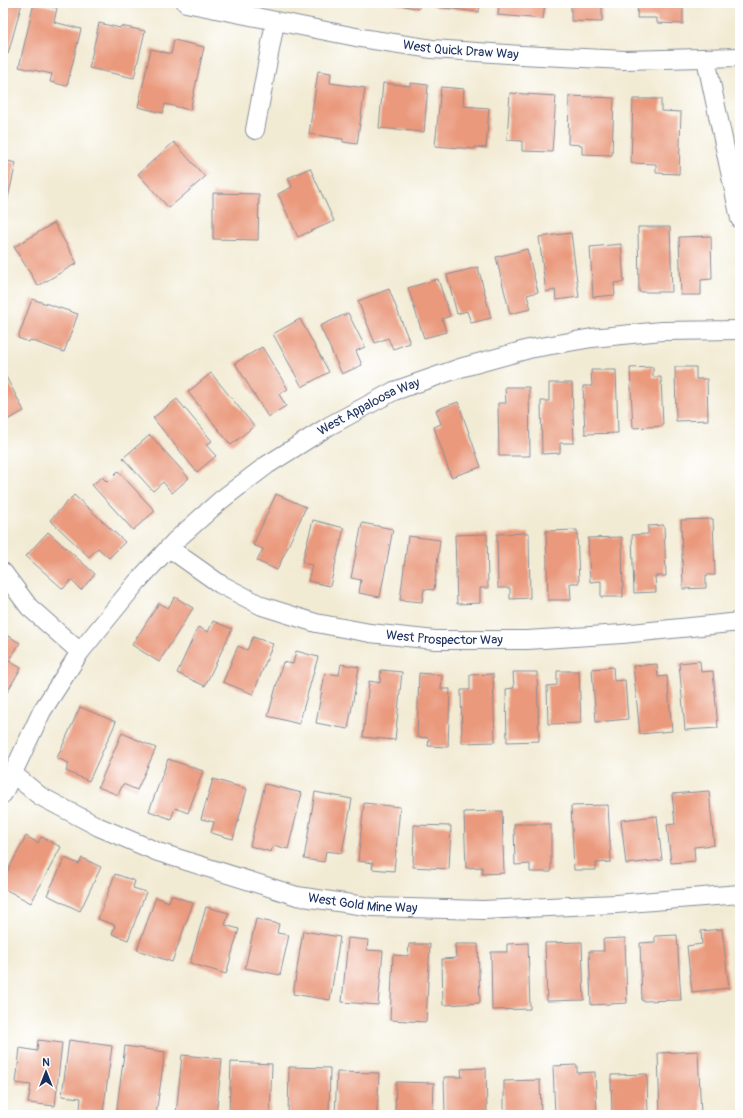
<svg xmlns="http://www.w3.org/2000/svg" width="743" height="1118" font-family="Pangolin,sans-serif">
  <style>
    .building { fill: #ea997c }
    .lines { fill: none; stroke-linecap: round; stroke-linejoin: round }
    .minor-casing { stroke: #868d99; stroke-width: 20 }
    .minor { stroke: #fff; stroke-width: 18 }
    .labels { text-anchor: middle; dominant-baseline: central; stroke-width: 3; stroke-linejoin: round; paint-order: stroke }
    .street-label { font-size: 13px; fill: #1b2f5e; stroke: #fff }
  </style>
  <rect width="100%" height="100%" fill="#fff"/>
  <filter id="ink" filterUnits="userSpaceOnUse"><feTurbulence type="fractalNoise" baseFrequency=".025" numOctaves="2"/><feDisplacementMap in="SourceGraphic" scale="8" xChannelSelector="R" yChannelSelector="G"/><feConvolveMatrix kernelMatrix="1 2 1 2 8 2 1 2 1" color-interpolation-filters="sRGB"/></filter>
  <filter id="wash" filterUnits="userSpaceOnUse"><feTurbulence type="fractalNoise" baseFrequency=".012" numOctaves="4" result="noise"/><feDisplacementMap in="SourceGraphic" scale="16" xChannelSelector="R" yChannelSelector="G"/><feGaussianBlur stdDeviation="0.9" result="paint"/><feColorMatrix in="noise" values="0 0 0 0 0 0 0 0 0 0 0 0 0 0 0 0 0 1.4 0 .05"/><feComposite in="paint" operator="in"/></filter>
  <g filter="url(#wash)">
    <rect width="100%" height="100%" fill="#f2ebd4"/>
    <g id="blocks">
      <g class="building">
        <path d="M 3,3 L 22,3 L 8,54 L 3,52 Z"/>
        <path d="M 34,3 L 57,8 L 54,22 L 81,29 L 67,86 L 50,82 L 52,74 L 19,67 Z"/>
        <path d="M 391,3 L 420,3 L 419,9 Z"/>
        <path d="M 435,3 L 480,3 L 479,12 L 435,7 Z"/>
        <path d="M 499,3 L 545,3 L 543,19 L 498,15 Z"/>
        <path d="M 571,3 L 623,3 L 623,5 L 602,4 L 602,22 L 571,21 Z"/>
        <path d="M 638,3 L 683,3 L 683,24 L 657,23 L 657,18 L 637,18 Z"/>
        <path d="M 99,23 L 120,28 L 121,26 L 145,31 L 134,78 L 89,68 Z"/>
        <path d="M 174,40 L 204,47 L 190,110 L 165,104 L 163,113 L 138,107 L 151,49 L 171,54 Z"/>
        <path d="M 318,71 L 331,73 L 330,83 L 365,88 L 357,144 L 343,142 L 343,139 L 309,134 Z"/>
        <path d="M 383,83 L 410,86 L 410,83 L 428,85 L 424,132 L 379,128 Z"/>
        <path d="M 441,87 L 464,89 L 463,106 L 489,108 L 486,148 L 475,147 L 474,149 L 435,146 Z"/>
        <path d="M 510,93 L 556,96 L 552,152 L 522,151 L 522,141 L 507,140 Z"/>
        <path d="M 569,96 L 614,98 L 612,155 L 582,154 L 582,145 L 568,144 Z"/>
        <path d="M 633,99 L 661,99 L 661,111 L 681,112 L 679,174 L 656,173 L 656,164 L 631,163 Z"/>
        <path d="M 174,142 L 205,177 L 169,208 L 138,174 Z"/>
        <path d="M 3,160 L 16,163 L 4,215 L 3,215 Z"/>
        <path d="M 310,168 L 334,221 L 298,237 L 278,194 L 292,187 L 288,178 Z"/>
        <path d="M 213,193 L 259,194 L 258,240 L 213,239 Z"/>
        <path d="M 54,223 L 77,263 L 38,286 L 14,247 Z"/>
        <path d="M 638,227 L 670,227 L 672,292 L 639,292 Z"/>
        <path d="M 571,233 L 579,297 L 556,300 L 555,290 L 546,292 L 539,237 Z"/>
        <path d="M 711,236 L 712,279 L 701,280 L 701,295 L 681,295 L 679,237 Z"/>
        <path d="M 621,244 L 624,282 L 614,283 L 615,295 L 593,297 L 590,247 Z"/>
        <path d="M 527,249 L 538,292 L 527,295 L 531,309 L 510,314 L 496,257 Z"/>
        <path d="M 478,267 L 491,318 L 471,323 L 467,311 L 457,314 L 447,275 Z"/>
        <path d="M 438,279 L 450,316 L 442,319 L 446,332 L 424,338 L 408,288 Z"/>
        <path d="M 389,289 L 410,343 L 393,349 L 388,338 L 375,343 L 358,301 Z"/>
        <path d="M 32,299 L 78,314 L 64,352 L 30,340 L 29,342 L 18,338 Z"/>
        <path d="M 348,313 L 365,347 L 356,351 L 362,365 L 342,374 L 320,326 Z"/>
        <path d="M 300,319 L 329,372 L 302,387 L 273,334 Z"/>
        <path d="M 262,347 L 288,389 L 279,394 L 286,406 L 268,417 L 235,363 Z"/>
        <path d="M 653,367 L 653,377 L 661,377 L 663,426 L 633,428 L 630,368 Z"/>
        <path d="M 675,367 L 696,367 L 696,379 L 707,379 L 708,420 L 676,421 Z"/>
        <path d="M 591,370 L 616,370 L 618,433 L 585,434 L 583,386 L 592,386 Z"/>
        <path d="M 3,371 L 24,411 L 3,422 Z"/>
        <path d="M 211,373 L 254,426 L 231,445 L 188,392 Z"/>
        <path d="M 549,383 L 572,383 L 574,443 L 560,443 L 560,453 L 542,454 L 541,401 L 549,401 Z"/>
        <path d="M 505,387 L 529,387 L 530,456 L 499,456 L 498,403 L 506,403 Z"/>
        <path d="M 177,399 L 212,441 L 206,445 L 216,456 L 197,472 L 153,418 Z"/>
        <path d="M 458,402 L 481,467 L 451,477 L 434,427 L 441,424 L 436,410 Z"/>
        <path d="M 150,435 L 189,478 L 172,493 L 163,482 L 153,491 L 123,458 Z"/>
        <path d="M 118,471 L 155,511 L 133,530 L 92,485 L 102,477 L 107,482 Z"/>
        <path d="M 276,494 L 306,507 L 277,570 L 257,561 L 263,549 L 253,545 Z"/>
        <path d="M 74,495 L 125,542 L 109,558 L 98,548 L 89,557 L 50,520 Z"/>
        <path d="M 713,519 L 715,575 L 706,575 L 706,588 L 683,589 L 681,520 Z"/>
        <path d="M 313,520 L 344,528 L 330,586 L 308,581 L 312,565 L 302,563 Z"/>
        <path d="M 362,523 L 393,529 L 380,597 L 359,593 L 361,580 L 351,578 Z"/>
        <path d="M 664,525 L 666,576 L 655,576 L 656,592 L 634,593 L 632,535 L 648,534 L 648,526 Z"/>
        <path d="M 577,530 L 579,583 L 570,583 L 571,600 L 548,600 L 546,531 Z"/>
        <path d="M 48,532 L 95,574 L 81,590 L 71,580 L 63,589 L 26,556 Z"/>
        <path d="M 529,533 L 530,598 L 510,599 L 510,588 L 498,588 L 497,534 Z"/>
        <path d="M 487,534 L 488,588 L 480,588 L 480,603 L 457,604 L 455,535 Z"/>
        <path d="M 408,536 L 440,540 L 434,590 L 424,589 L 422,602 L 400,600 Z"/>
        <path d="M 622,537 L 623,597 L 601,597 L 601,581 L 590,582 L 588,538 Z"/>
        <path d="M 175,597 L 193,608 L 159,662 L 132,645 L 159,603 L 168,608 Z"/>
        <path d="M 213,621 L 232,629 L 205,686 L 177,673 L 198,627 L 208,632 Z"/>
        <path d="M 3,633 L 20,643 L 9,661 L 21,668 L 6,694 L 3,692 Z"/>
        <path d="M 253,637 L 273,644 L 253,694 L 223,682 L 238,646 L 247,650 Z"/>
        <path d="M 296,651 L 318,657 L 299,724 L 268,716 L 283,662 L 293,664 Z"/>
        <path d="M 700,661 L 701,672 L 713,671 L 718,728 L 685,730 L 679,663 Z"/>
        <path d="M 341,664 L 359,667 L 348,729 L 316,723 L 325,673 L 339,675 Z"/>
        <path d="M 657,664 L 658,677 L 667,676 L 672,731 L 640,734 L 633,666 Z"/>
        <path d="M 613,667 L 614,681 L 625,680 L 628,719 L 596,722 L 592,669 Z"/>
        <path d="M 381,670 L 402,672 L 395,740 L 363,737 L 369,681 L 380,683 Z"/>
        <path d="M 557,671 L 579,671 L 581,723 L 548,724 L 547,686 L 557,685 Z"/>
        <path d="M 513,672 L 537,672 L 539,741 L 507,742 L 506,689 L 514,688 Z"/>
        <path d="M 419,673 L 442,675 L 441,689 L 450,689 L 448,747 L 428,746 L 429,738 L 417,737 Z"/>
        <path d="M 493,674 L 495,742 L 462,743 L 461,690 L 470,690 L 470,675 Z"/>
        <path d="M 80,707 L 116,722 L 89,781 L 66,771 L 69,763 L 57,758 Z"/>
        <path d="M 122,733 L 156,748 L 137,790 L 123,784 L 118,795 L 98,787 Z"/>
        <path d="M 168,759 L 203,771 L 188,813 L 175,808 L 171,819 L 149,811 Z"/>
        <path d="M 213,779 L 247,789 L 233,839 L 211,833 L 214,822 L 201,819 Z"/>
        <path d="M 265,784 L 302,793 L 288,849 L 273,845 L 271,852 L 250,846 Z"/>
        <path d="M 709,791 L 714,845 L 694,847 L 695,861 L 671,863 L 667,825 L 675,824 L 672,794 Z"/>
        <path d="M 315,792 L 352,799 L 342,853 L 326,851 L 324,862 L 304,859 Z"/>
        <path d="M 364,803 L 400,807 L 394,871 L 372,869 L 373,863 L 358,861 Z"/>
        <path d="M 608,805 L 611,862 L 596,863 L 596,870 L 574,870 L 571,806 Z"/>
        <path d="M 502,811 L 504,873 L 482,874 L 482,867 L 466,868 L 464,812 Z"/>
        <path d="M 657,816 L 662,860 L 626,864 L 621,820 Z"/>
        <path d="M 514,824 L 551,824 L 551,872 L 530,872 L 530,864 L 515,865 Z"/>
        <path d="M 414,825 L 451,826 L 449,869 L 413,867 Z"/>
        <path d="M 26,836 L 38,843 L 41,837 L 61,847 L 31,903 L 3,888 L 3,880 Z"/>
        <path d="M 65,858 L 79,864 L 82,858 L 101,867 L 80,911 L 47,895 Z"/>
        <path d="M 115,874 L 135,881 L 133,888 L 146,892 L 128,940 L 112,934 L 115,925 L 98,919 Z"/>
        <path d="M 171,895 L 193,903 L 172,962 L 137,950 L 156,897 L 169,902 Z"/>
        <path d="M 206,907 L 229,913 L 225,925 L 239,929 L 226,974 L 190,963 Z"/>
        <path d="M 256,919 L 279,924 L 277,933 L 289,935 L 280,975 L 245,968 Z"/>
        <path d="M 722,929 L 729,988 L 692,992 L 687,946 L 702,944 L 701,931 Z"/>
        <path d="M 303,931 L 340,937 L 330,1000 L 293,994 Z"/>
        <path d="M 677,935 L 681,1000 L 642,1001 L 640,943 L 655,942 L 655,936 Z"/>
        <path d="M 348,938 L 368,940 L 367,950 L 383,951 L 378,1005 L 342,1002 Z"/>
        <path d="M 625,938 L 627,1003 L 591,1005 L 589,951 L 604,951 L 603,939 Z"/>
        <path d="M 582,942 L 584,1000 L 547,1001 L 545,943 Z"/>
        <path d="M 528,943 L 530,1009 L 492,1010 L 491,952 L 507,952 L 507,944 Z"/>
        <path d="M 409,944 L 430,944 L 426,1022 L 390,1020 L 393,955 L 408,956 Z"/>
        <path d="M 455,944 L 478,944 L 480,1003 L 443,1005 L 442,959 L 456,958 Z"/>
        <path d="M 38,1040 L 62,1043 L 55,1106 L 28,1103 L 31,1085 L 16,1083 L 20,1048 L 37,1051 Z"/>
        <path d="M 69,1040 L 112,1046 L 103,1113 L 80,1110 L 81,1098 L 62,1096 Z"/>
        <path d="M 125,1046 L 165,1052 L 156,1115 L 116,1115 Z"/>
        <path d="M 698,1051 L 701,1115 L 660,1115 L 658,1053 Z"/>
        <path d="M 182,1055 L 222,1059 L 216,1115 L 176,1115 Z"/>
        <path d="M 231,1062 L 272,1064 L 270,1115 L 229,1115 Z"/>
        <path d="M 577,1065 L 577,1073 L 595,1072 L 597,1115 L 555,1115 L 553,1066 Z"/>
        <path d="M 289,1067 L 330,1068 L 329,1115 L 288,1115 Z"/>
        <path d="M 486,1068 L 487,1115 L 445,1115 L 444,1077 L 462,1077 L 461,1069 Z"/>
        <path d="M 337,1072 L 379,1073 L 377,1115 L 335,1115 Z"/>
        <path d="M 647,1074 L 648,1115 L 612,1115 L 611,1075 Z"/>
        <path d="M 540,1080 L 541,1115 L 504,1115 L 504,1081 Z"/>
        <path d="M 396,1082 L 434,1083 L 433,1115 L 395,1115 Z"/>
      </g>
    </g>
  </g>
  <g filter="url(#ink)">
    <use href="#blocks" fill-opacity="0" stroke="#868d99" stroke-width="1"/>
    <g class="lines">
      <g class="minor-casing">
        <g id="minor">
          <path id="s1" d="M 186,3 L 361,38 L 432,49 L 521,55 L 625,60 L 740,57"/>
          <path d="M 706,59 L 740,219"/>
          <path d="M 255,130 L 275,22"/>
          <path id="s2" d="M 169,548 L 220,584 L 262,606 L 316,623 L 370,633 L 435,640 L 527,640 L 622,634 L 740,622"/>
          <path d="M 3,572 L 29,607 L 80,652"/>
          <path id="s3" d="M 12,773 L 40,796 L 99,827 L 158,852 L 297,896 L 372,907 L 483,910 L 616,904 L 740,894"/>
          <path id="s4" d="M 3,794 L 42,711 L 80,652 L 137,582 L 175,541 L 221,500 L 267,465 L 329,426 L 394,391 L 460,368 L 529,349 L 592,338 L 662,331 L 740,330"/>
        </g>
      </g>
      <use href="#minor" class="minor"/>
    </g>
  </g>
  <g class="labels">
    <g class="street-label">
      <text stroke="none"><textPath href="#s1" startOffset="279">West Quick Draw Way</textPath></text>
      <text stroke="none"><textPath href="#s4" startOffset="545">West Appaloosa Way</textPath></text>
      <text stroke="none"><textPath href="#s2" startOffset="296">West Prospector Way</textPath></text>
      <text stroke="none"><textPath href="#s3" startOffset="379">West Gold Mine Way</textPath></text>
    </g>
  </g>
  <rect width="743" height="1118" fill="none" stroke="#fff" stroke-width="16"/>
  <g transform="translate(46 1072)" stroke="#ffffff" stroke-width="3" paint-order="stroke">
  <path d="M0-3L7 15L0 10L-7 15Z" fill="#1b2f5e"/>
  <text y="-6" font-size="11" font-weight="bold" text-anchor="middle" fill="#1b2f5e">N</text>
  </g>
</svg>
